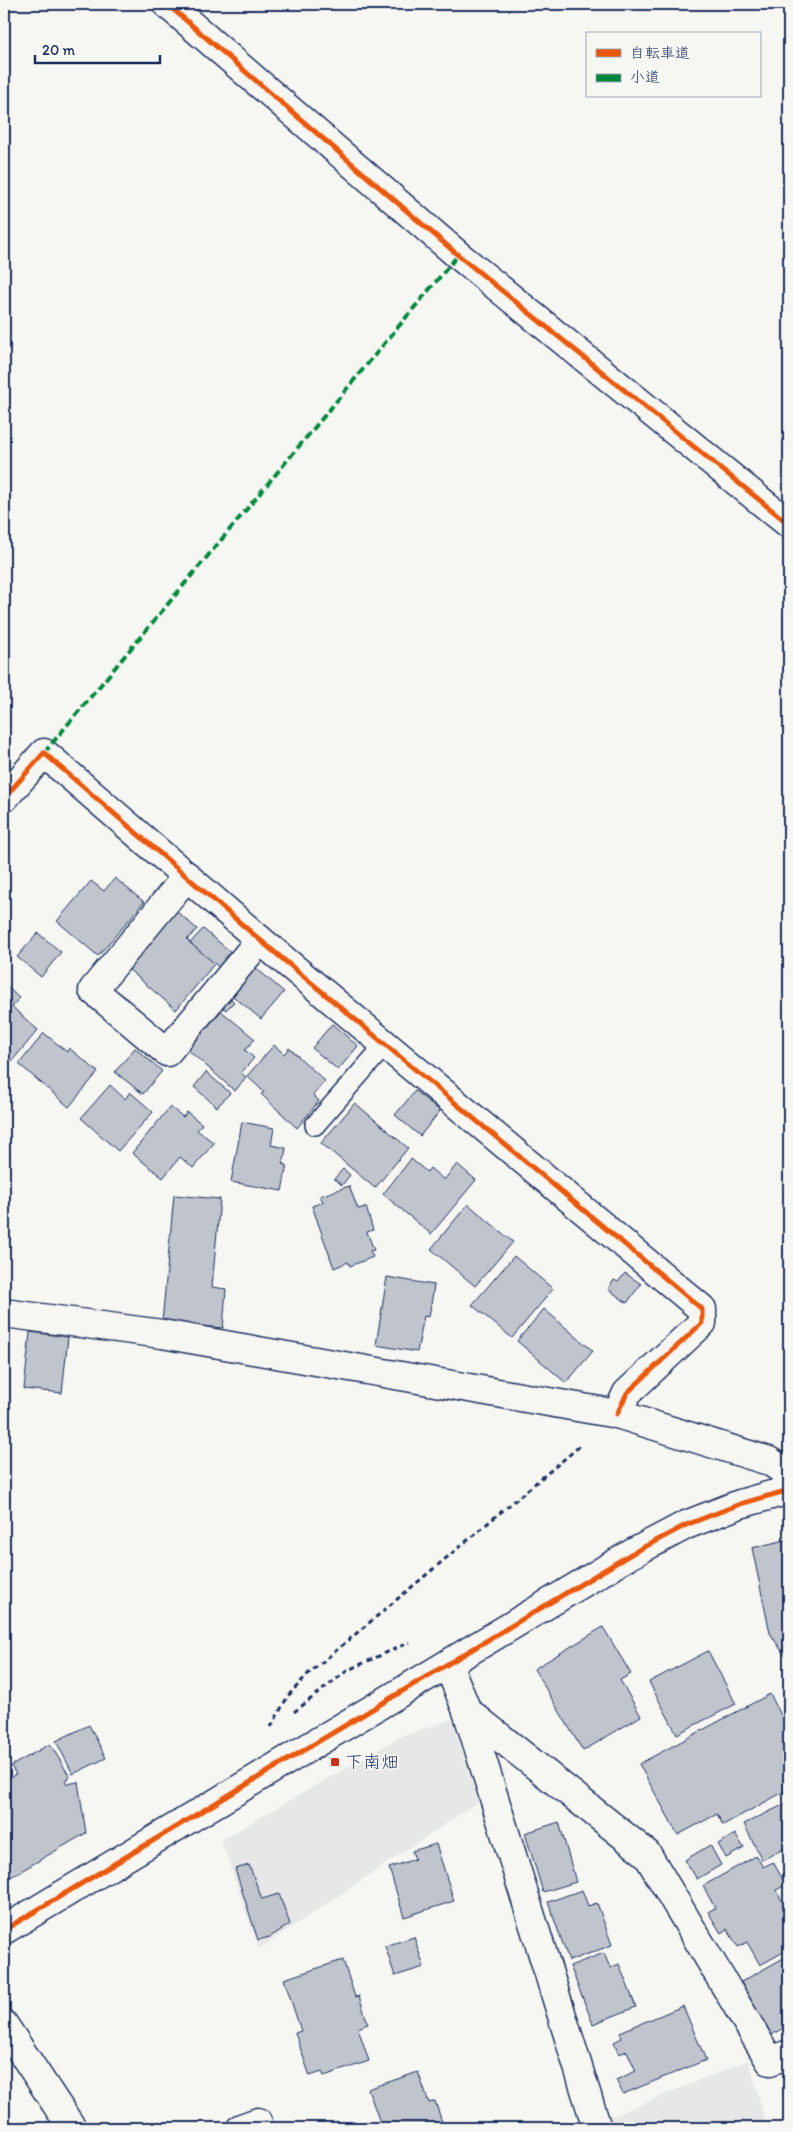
<svg xmlns="http://www.w3.org/2000/svg" width="793" height="2132" font-family="Itim,'Klee One',sans-serif">
  <style>
    .built { fill: #e6e7e7 }
    .building { fill: #c0c4cd; stroke: #1b2f5e }
    .lines { fill: none; stroke-linecap: round; stroke-linejoin: round }
    .lane-casing { stroke: #1b2f5e; stroke-width: 22 }
    .street-casing { stroke: #1b2f5e; stroke-width: 31 }
    .secondary-casing { stroke: #1b2f5e; stroke-width: 31 }
    .path { stroke: #1b2f5e; stroke-width: 3; stroke-dasharray: 5 4; stroke-linecap: butt }
    .lane { stroke: #f6f6f2; stroke-width: 19 }
    .street { stroke: #f6f6f2; stroke-width: 28 }
    .secondary { stroke: #f6f6f2; stroke-width: 28 }
    .quiet { stroke: #00873e; stroke-width: 4; stroke-dasharray: 8 4; stroke-linecap: butt }
    .cycleway-casing { stroke: #f6f6f2; stroke-width: 8 }
    .cycleway { stroke: #e8590c; stroke-width: 5 }
    .poi-dot { fill: #c8321e; stroke: #f6f6f2; stroke-width: 2 }
    .labels { text-anchor: middle; dominant-baseline: central; stroke-width: 4; stroke-linejoin: round; paint-order: stroke }
    .poi-label { font-size: 18px; fill: #1b2f5e; stroke: #f6f6f2; text-anchor: start }
  </style>
  <rect width="100%" height="100%" fill="#f6f6f2"/>
  <filter id="ink" filterUnits="userSpaceOnUse"><feTurbulence type="fractalNoise" baseFrequency=".02" numOctaves="2"/><feDisplacementMap in="SourceGraphic" scale="10" xChannelSelector="R" yChannelSelector="G"/><feConvolveMatrix kernelMatrix="1 2 1 2 8 2 1 2 1" color-interpolation-filters="sRGB"/></filter>
  <g filter="url(#ink)">
    <g class="built">
      <path d="M 452,1719 L 478,1802 L 259,1949 L 221,1840 L 402,1736 Z"/>
      <path d="M 749,2060 L 767,2128 L 614,2128 L 610,2117 Z"/>
    </g>
    <g class="building">
      <path d="M 115,878 L 144,902 L 98,956 L 57,921 L 91,881 L 104,891 Z"/>
      <path d="M 175,910 L 197,929 L 187,940 L 215,963 L 176,1010 L 127,968 Z"/>
      <path d="M 203,929 L 231,952 L 219,967 L 190,943 Z"/>
      <path d="M 38,933 L 61,952 L 41,977 L 17,957 Z"/>
      <path d="M 256,968 L 284,992 L 261,1019 L 233,996 Z"/>
      <path d="M 4,984 L 19,998 L 12,1007 L 38,1030 L 12,1061 L 4,1053 Z"/>
      <path d="M 229,997 L 234,1002 L 226,1010 L 221,1006 Z"/>
      <path d="M 221,1011 L 255,1039 L 245,1050 L 254,1058 L 241,1073 L 246,1077 L 235,1091 L 188,1050 Z"/>
      <path d="M 332,1024 L 358,1046 L 338,1070 L 312,1048 Z"/>
      <path d="M 44,1033 L 67,1052 L 69,1048 L 98,1072 L 69,1107 L 19,1064 Z"/>
      <path d="M 274,1045 L 284,1054 L 289,1048 L 325,1081 L 313,1095 L 319,1101 L 297,1128 L 261,1094 L 264,1092 L 247,1076 Z"/>
      <path d="M 135,1048 L 162,1071 L 143,1094 L 115,1072 Z"/>
      <path d="M 206,1072 L 230,1093 L 217,1107 L 194,1087 Z"/>
      <path d="M 110,1085 L 125,1099 L 130,1092 L 153,1112 L 118,1151 L 81,1118 Z"/>
      <path d="M 415,1091 L 440,1111 L 420,1136 L 395,1115 Z"/>
      <path d="M 355,1103 L 408,1148 L 375,1188 L 321,1143 Z"/>
      <path d="M 170,1107 L 183,1117 L 187,1112 L 202,1124 L 197,1130 L 214,1143 L 193,1168 L 180,1157 L 163,1178 L 132,1153 Z"/>
      <path d="M 242,1122 L 274,1128 L 271,1145 L 286,1148 L 283,1165 L 287,1165 L 282,1191 L 231,1182 Z"/>
      <path d="M 411,1159 L 427,1172 L 430,1168 L 444,1180 L 457,1164 L 476,1180 L 431,1234 L 383,1194 Z"/>
      <path d="M 343,1169 L 350,1175 L 342,1185 L 334,1179 Z"/>
      <path d="M 349,1186 L 358,1209 L 366,1207 L 373,1230 L 367,1232 L 374,1250 L 370,1251 L 373,1257 L 350,1266 L 348,1262 L 334,1268 L 312,1206 L 323,1202 L 320,1196 Z"/>
      <path d="M 174,1195 L 220,1199 L 212,1287 L 226,1289 L 223,1328 L 162,1322 Z"/>
      <path d="M 468,1204 L 513,1242 L 475,1286 L 431,1249 Z"/>
      <path d="M 514,1256 L 553,1289 L 512,1338 L 472,1305 Z"/>
      <path d="M 625,1273 L 641,1284 L 627,1303 L 608,1289 L 614,1280 L 618,1282 Z"/>
      <path d="M 387,1277 L 434,1285 L 429,1317 L 424,1316 L 417,1352 L 376,1345 Z"/>
      <path d="M 544,1309 L 593,1351 L 566,1383 L 517,1341 Z"/>
      <path d="M 30,1332 L 68,1337 L 62,1393 L 24,1389 Z"/>
      <path d="M 789,1539 L 789,1655 L 785,1656 L 770,1633 L 752,1548 Z"/>
      <path d="M 603,1627 L 631,1674 L 620,1680 L 641,1716 L 583,1751 L 534,1669 Z"/>
      <path d="M 708,1651 L 736,1704 L 677,1734 L 649,1682 Z"/>
      <path d="M 770,1694 L 789,1730 L 789,1776 L 786,1778 L 789,1789 L 723,1825 L 717,1814 L 678,1835 L 639,1764 Z"/>
      <path d="M 89,1725 L 106,1758 L 73,1774 L 56,1741 Z"/>
      <path d="M 50,1744 L 70,1777 L 65,1780 L 67,1784 L 78,1782 L 86,1833 L 4,1881 L 4,1781 L 16,1774 L 11,1766 Z"/>
      <path d="M 789,1802 L 789,1846 L 762,1860 L 744,1824 Z"/>
      <path d="M 559,1822 L 576,1882 L 543,1892 L 525,1833 Z"/>
      <path d="M 735,1834 L 744,1848 L 726,1858 L 718,1844 Z"/>
      <path d="M 436,1844 L 454,1901 L 404,1917 L 389,1868 L 415,1859 L 412,1851 Z"/>
      <path d="M 710,1845 L 721,1865 L 697,1879 L 685,1860 Z"/>
      <path d="M 756,1856 L 763,1867 L 773,1862 L 786,1885 L 776,1890 L 789,1913 L 789,1949 L 760,1965 L 747,1942 L 738,1947 L 727,1929 L 721,1933 L 708,1912 L 715,1908 L 703,1886 Z"/>
      <path d="M 249,1865 L 262,1899 L 279,1894 L 290,1924 L 270,1937 L 258,1940 L 235,1869 Z"/>
      <path d="M 582,1890 L 588,1906 L 597,1903 L 612,1945 L 569,1961 L 548,1902 Z"/>
      <path d="M 414,1937 L 424,1967 L 395,1976 L 385,1946 Z"/>
      <path d="M 604,1953 L 610,1968 L 619,1964 L 636,2007 L 593,2024 L 570,1966 Z"/>
      <path d="M 789,1955 L 789,2025 L 771,2035 L 741,1982 Z"/>
      <path d="M 343,1960 L 355,1997 L 359,1996 L 368,2024 L 358,2028 L 369,2061 L 324,2076 L 322,2072 L 310,2076 L 295,2033 L 301,2031 L 284,1979 Z"/>
      <path d="M 683,2006 L 706,2060 L 623,2094 L 616,2080 L 636,2071 L 627,2051 L 619,2054 L 614,2042 L 622,2038 L 620,2032 Z"/>
      <path d="M 418,2072 L 429,2103 L 435,2101 L 444,2128 L 382,2128 L 368,2089 Z"/>
    </g>
    <g class="lines">
      <g class="lane-casing">
        <path id="lane" d="M 315,1125 L 385,1045"/>
      </g>
      <g class="street-casing">
        <g id="street">
          <path d="M 167,4 L 458,255 L 789,524"/>
          <path d="M 4,798 L 44,753 L 260,940 L 702,1309 L 702,1323 L 627,1393 L 617,1414"/>
          <path d="M 187,876 L 93,990 L 167,1052 L 260,940"/>
          <path d="M 4,1313 L 162,1334 L 617,1414 L 769,1461 L 789,1474"/>
          <path d="M 448,1664 L 467,1711 L 597,2128"/>
          <path d="M 467,1711 L 647,1854 L 770,2061 L 789,2054"/>
          <path d="M 4,2025 L 72,2128"/>
          <path d="M 241,2128 L 258,2122"/>
        </g>
      </g>
      <g class="secondary-casing">
        <path id="secondary" d="M 4,1930 L 631,1554 L 686,1525 L 740,1504 L 789,1490"/>
      </g>
      <g class="path">
        <path d="M 294,1712 L 348,1670 L 410,1642"/>
        <path d="M 271,1727 L 288,1696 L 308,1674 L 581,1445"/>
      </g>
      <use href="#lane" class="lane"/>
      <use href="#street" class="street"/>
      <use href="#secondary" class="secondary"/>
      <path class="quiet" d="M 44,753 L 458,255"/>
      <g class="cycleway-casing">
        <g id="cycleway">
          <path d="M 167,4 L 458,255 L 789,524"/>
          <path d="M 4,798 L 44,753 L 260,940 L 702,1309 L 702,1323 L 627,1393 L 617,1414"/>
          <path d="M 4,1930 L 631,1554 L 686,1525 L 740,1504 L 789,1490"/>
        </g>
      </g>
      <use href="#cycleway" class="cycleway"/>
    </g>
  </g>
  <rect class="poi-dot" x="330" y="1757" width="10" height="10" rx="2.5"/>
  <g class="labels">
    <g class="poi-label">
      <text x="345" y="1762">下南畑</text>
    </g>
  </g>
  <rect width="793" height="2132" fill="none" stroke="#f6f6f2" stroke-width="20"/>
  <rect x="10" y="10" width="773" height="2112" fill="none" stroke="#1b2f5e" stroke-width="2" filter="url(#ink)"/>
  <rect x="586" y="32" width="175" height="65" fill="#f6f6f2" stroke="#9ea6b7"/>
  <rect x="596" y="49" width="25" height="8" fill="#e8590c" stroke="#9ea6b7"/>
  <text x="630" y="58" font-size="15" fill="#1b2f5e">自転車道</text>
  <rect x="596" y="74" width="25" height="8" fill="#00873e" stroke="#9ea6b7"/>
  <text x="630" y="82" font-size="15" fill="#1b2f5e">小道</text>
  <path d="M35 55v8h125v-8" fill="none" stroke="#1b2f5e" stroke-width="2.5"/>
  <text x="42" y="55" font-size="15" fill="#1b2f5e" stroke="#f6f6f2" stroke-width="4" paint-order="stroke">20 m</text>
</svg>
